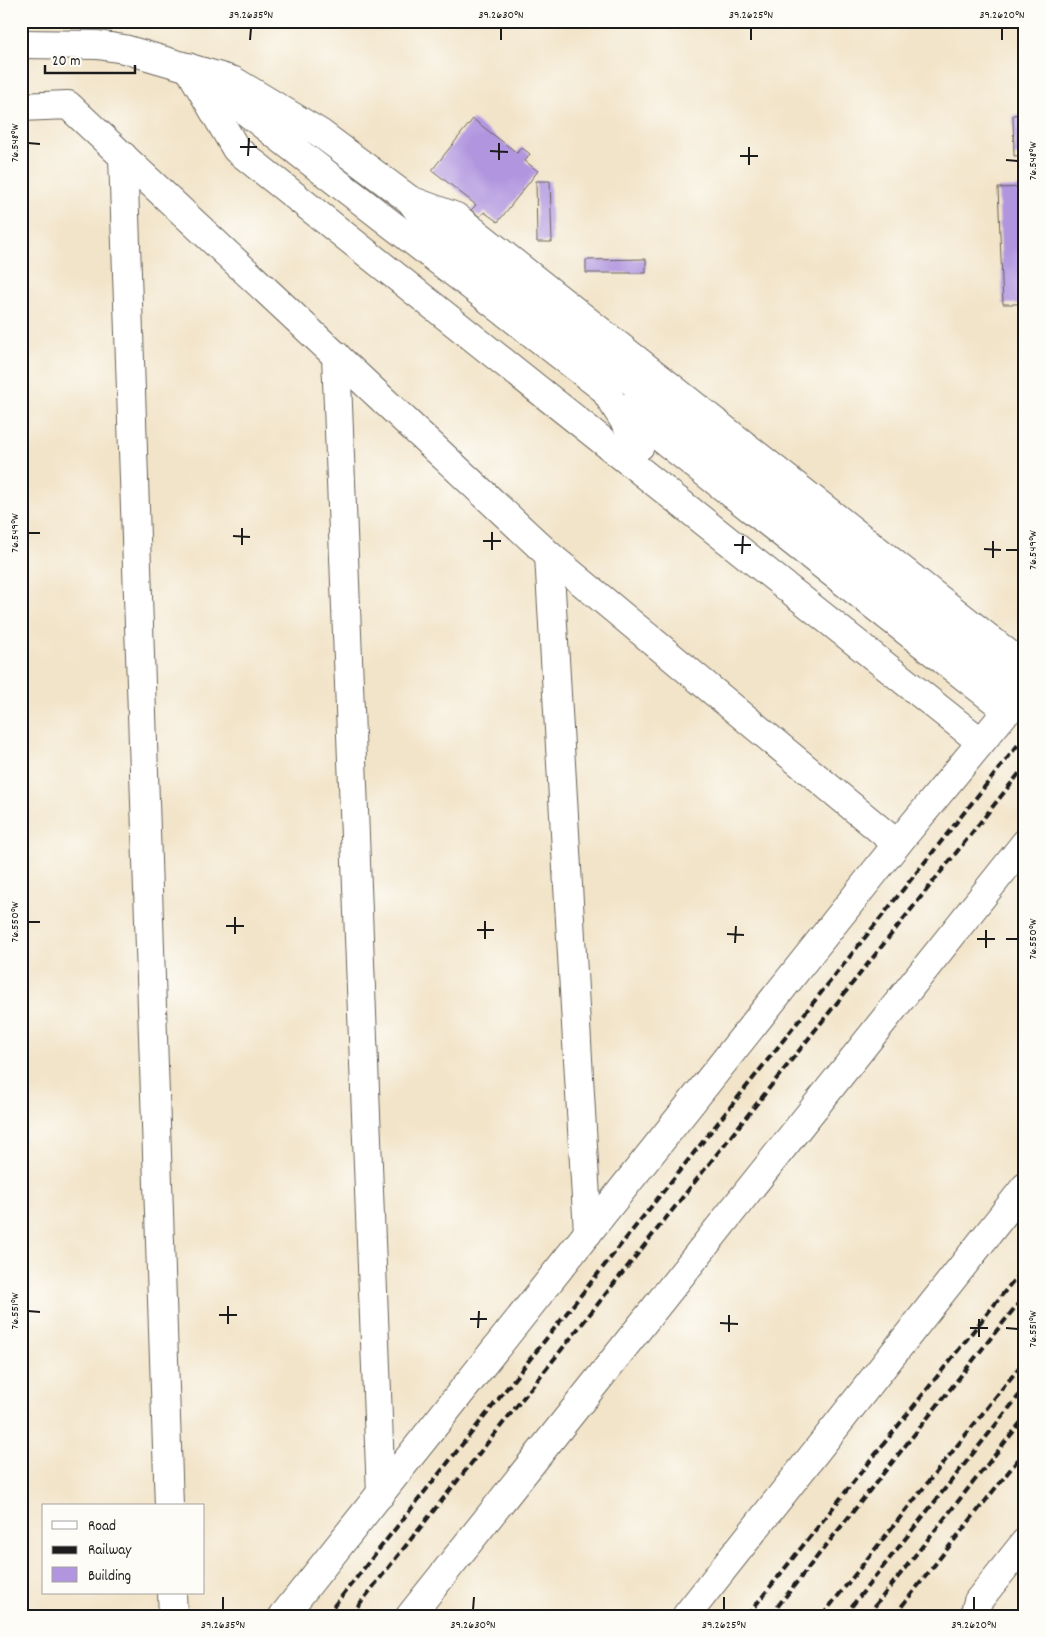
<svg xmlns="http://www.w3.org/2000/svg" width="1046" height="1637" font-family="Dekko,sans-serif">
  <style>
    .building { fill: #b195df }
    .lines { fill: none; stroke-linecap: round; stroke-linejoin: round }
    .minor-casing { stroke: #676259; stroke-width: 30 }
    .minor { stroke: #fff; stroke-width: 28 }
    .rail { stroke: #1c1c1c; stroke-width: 4; stroke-dasharray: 8 4; stroke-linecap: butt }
    .ticks { fill: none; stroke: #1c1c1c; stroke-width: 2 }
    .neatline { fill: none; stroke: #1c1c1c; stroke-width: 2 }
    .ticks-label { font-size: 12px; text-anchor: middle; fill: #1c1c1c }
  </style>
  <rect width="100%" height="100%" fill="#fdfcf7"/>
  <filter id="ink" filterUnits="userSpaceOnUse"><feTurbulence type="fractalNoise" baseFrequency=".02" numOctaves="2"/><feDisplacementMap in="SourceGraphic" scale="10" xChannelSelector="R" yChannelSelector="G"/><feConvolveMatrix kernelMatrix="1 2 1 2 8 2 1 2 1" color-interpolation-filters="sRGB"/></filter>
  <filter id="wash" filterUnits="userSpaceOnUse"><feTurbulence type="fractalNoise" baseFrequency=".0096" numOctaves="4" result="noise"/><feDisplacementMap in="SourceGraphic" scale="20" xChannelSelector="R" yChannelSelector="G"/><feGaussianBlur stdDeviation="1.12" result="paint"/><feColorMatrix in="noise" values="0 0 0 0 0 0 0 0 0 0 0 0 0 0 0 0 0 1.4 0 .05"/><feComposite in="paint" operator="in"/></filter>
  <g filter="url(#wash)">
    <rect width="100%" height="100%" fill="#f2e4c9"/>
    <g id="blocks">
      <g class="building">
        <path d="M 1025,114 L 1025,155 L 1014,156 L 1013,115 Z"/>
        <path d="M 473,119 L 517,153 L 521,147 L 530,154 L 525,161 L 538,171 L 498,222 L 484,212 L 480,217 L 471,210 L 476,205 L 432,170 Z"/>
        <path d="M 536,181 L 550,181 L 552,242 L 537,242 Z"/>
        <path d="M 1025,187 L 1025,304 L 1003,304 L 998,188 Z"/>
        <path d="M 646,259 L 646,273 L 586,273 L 586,260 Z"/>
      </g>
    </g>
  </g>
  <g filter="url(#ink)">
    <use href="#blocks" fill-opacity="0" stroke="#676259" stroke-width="1"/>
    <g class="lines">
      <g class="minor-casing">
        <g id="minor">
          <path d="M 21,44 L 98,45 L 124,49 L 234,81 L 320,133 L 410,200 L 430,226 L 616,369 L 1022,693"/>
          <path d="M 188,67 L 236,149 L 981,742"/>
          <path d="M 209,83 L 604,389 L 640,446"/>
          <path d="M 21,107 L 68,105 L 549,555 L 897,844"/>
          <path d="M 123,156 L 169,1506"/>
          <path d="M 410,200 L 456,217 L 1025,667"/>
          <path d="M 336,355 L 381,1494"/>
          <path d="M 635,403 L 652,431 L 1008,711"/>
          <path d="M 549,555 L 588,1233"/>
          <path d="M 172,1593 L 173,1616"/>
          <path d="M 283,1616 L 897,844 L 1025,689"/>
          <path d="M 410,1616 L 1025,843"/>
          <path d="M 686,1616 L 1025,1187"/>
          <path d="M 974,1616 L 978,1601 L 1025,1542"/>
        </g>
      </g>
      <use href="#minor" class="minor"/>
      <g class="rail">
        <path d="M 326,1616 L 1025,736"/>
        <path d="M 350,1616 L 1025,766"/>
        <path d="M 747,1616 L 1025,1266"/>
        <path d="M 770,1616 L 1025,1295"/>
        <path d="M 822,1616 L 1025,1360"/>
        <path d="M 844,1616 L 1025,1388"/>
        <path d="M 867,1616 L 1025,1417"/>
        <path d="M 894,1616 L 1025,1451"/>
      </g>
    </g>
  </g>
  <path class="ticks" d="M 250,40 L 251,28M 501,40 L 501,28M 751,40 L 751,28M 1002,40 L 1002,28M 28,143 L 40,144M 240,147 L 257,147M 490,151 L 508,152M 248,156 L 249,138M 740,156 L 758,156M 499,160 L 499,143M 1006,160 L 1018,161M 749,165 L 749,147M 28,533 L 40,533M 233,536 L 250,537M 483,541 L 501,541M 242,545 L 242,528M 734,545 L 751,545M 984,549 L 1001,550M 492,550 L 492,532M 1006,550 L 1018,550M 742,554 L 743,536M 993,558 L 993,541M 28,922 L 40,922M 226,926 L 244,926M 477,930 L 494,930M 235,934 L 235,917M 727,934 L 744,935M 485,939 L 485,921M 977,939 L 995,939M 1006,939 L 1018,939M 735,943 L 736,926M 986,948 L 986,930M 28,1311 L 40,1312M 219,1315 L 237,1315M 470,1319 L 487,1319M 720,1323 L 738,1324M 228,1324 L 228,1306M 478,1328 L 479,1311M 970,1328 L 988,1328M 1006,1328 L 1018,1329M 729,1332 L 729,1315M 979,1337 L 979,1319M 223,1610 L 223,1597M 473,1610 L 474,1597M 724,1610 L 724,1597M 974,1610 L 974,1597"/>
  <rect width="1046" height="1637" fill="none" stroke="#fdfcf7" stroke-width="55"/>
  <rect x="42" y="1504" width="162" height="90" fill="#fdfcf7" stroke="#a3a29f"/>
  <rect x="52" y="1521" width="25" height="8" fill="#ffffff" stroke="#a3a29f"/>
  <text x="88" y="1530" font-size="15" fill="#1c1c1c">Road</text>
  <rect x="52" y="1546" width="25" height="8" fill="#1c1c1c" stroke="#a3a29f"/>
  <text x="88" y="1554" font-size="15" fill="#1c1c1c">Railway</text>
  <rect x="52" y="1567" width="25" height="15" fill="#b195df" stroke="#a3a29f"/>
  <text x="88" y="1580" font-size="15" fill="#1c1c1c">Building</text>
  <path d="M45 65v8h90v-8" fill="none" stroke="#1c1c1c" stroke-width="2.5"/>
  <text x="52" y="65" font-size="15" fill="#1c1c1c" stroke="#fdfcf7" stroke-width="4" paint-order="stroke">20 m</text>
  <rect x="28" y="28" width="990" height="1582" class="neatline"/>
  <g class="ticks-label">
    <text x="251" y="18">39.2635°N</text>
    <text x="501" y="18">39.2630°N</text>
    <text x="751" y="18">39.2625°N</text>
    <text x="1002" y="18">39.2620°N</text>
    <text transform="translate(14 143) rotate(-90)" y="4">76.548°W</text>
    <text transform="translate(1032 161) rotate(-90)" y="4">76.548°W</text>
    <text transform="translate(14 533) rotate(-90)" y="4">76.549°W</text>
    <text transform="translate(1032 550) rotate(-90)" y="4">76.549°W</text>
    <text transform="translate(14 922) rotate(-90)" y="4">76.550°W</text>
    <text transform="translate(1032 939) rotate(-90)" y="4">76.550°W</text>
    <text transform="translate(14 1311) rotate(-90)" y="4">76.551°W</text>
    <text transform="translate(1032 1329) rotate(-90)" y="4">76.551°W</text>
    <text x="223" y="1628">39.2635°N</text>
    <text x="473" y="1628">39.2630°N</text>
    <text x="724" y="1628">39.2625°N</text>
    <text x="974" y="1628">39.2620°N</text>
  </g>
</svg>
